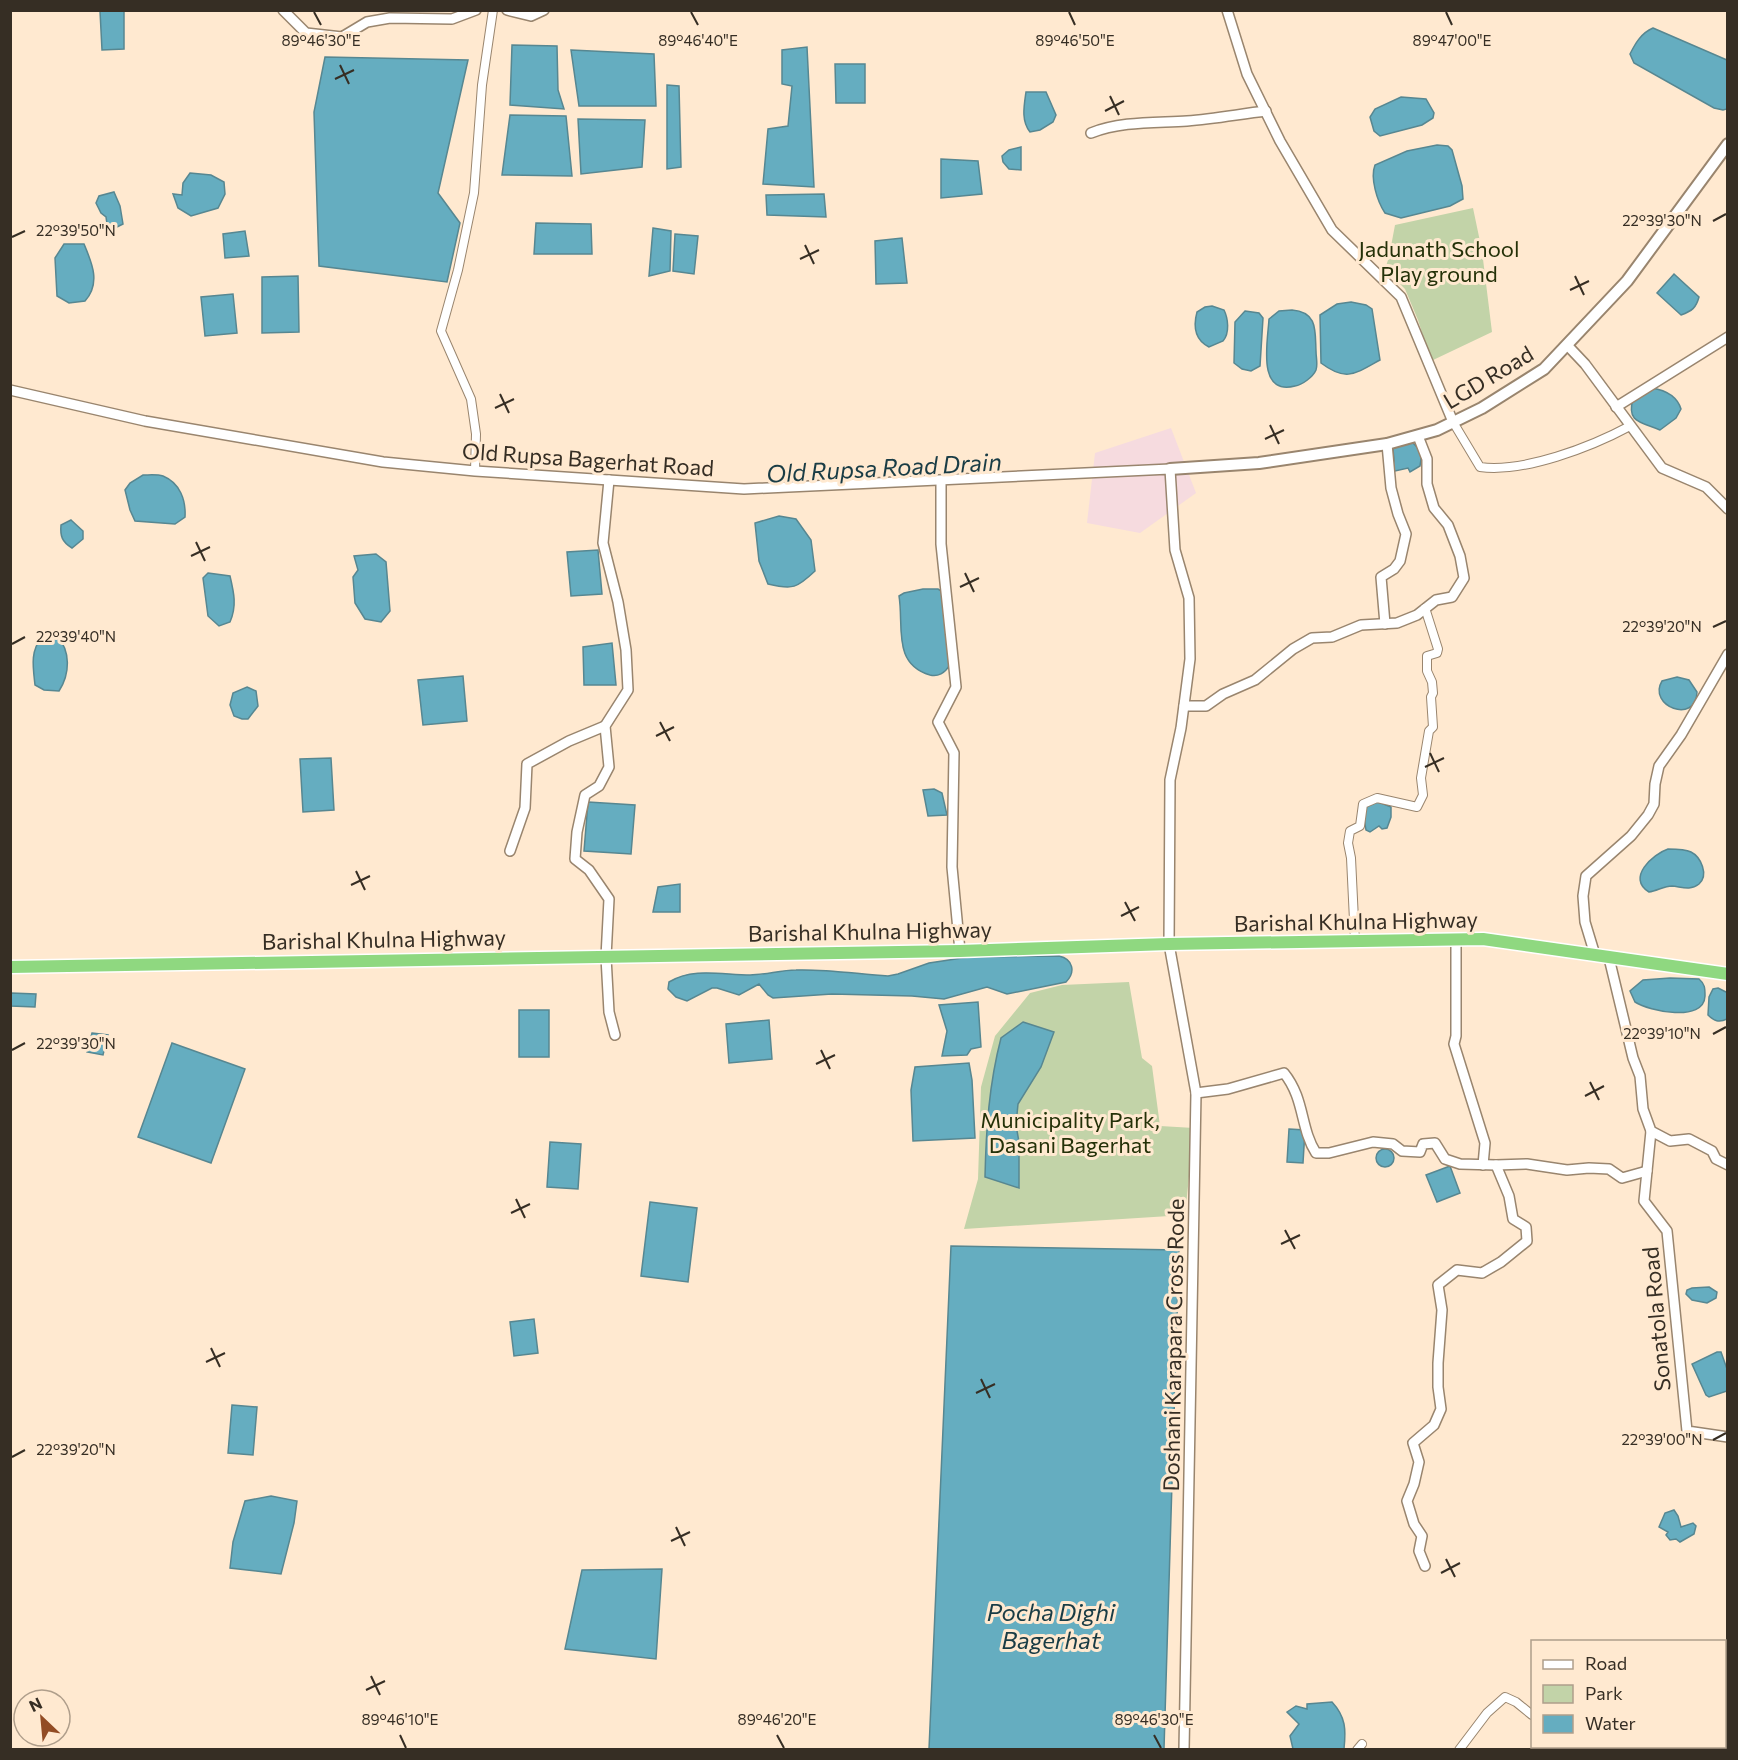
<svg xmlns="http://www.w3.org/2000/svg" width="1738" height="1760" font-family="Commissioner,sans-serif">
  <style>
    .commercial { fill: #f6dbdf }
    .green { fill: #c2d3a8 }
    .water { fill: #65adc0; stroke: #578791; stroke-width: 1.5 }
    .lines { fill: none; stroke-linecap: round; stroke-linejoin: round }
    .minor-casing { stroke: #99856e; stroke-width: 10 }
    .tertiary-casing { stroke: #99856e; stroke-width: 12 }
    .secondary-casing { stroke: #99856e; stroke-width: 14 }
    .trunk-casing { stroke: #fff; stroke-width: 15 }
    .minor { stroke: #fff; stroke-width: 8 }
    .tertiary { stroke: #fff; stroke-width: 9 }
    .secondary { stroke: #fff; stroke-width: 10 }
    .trunk { stroke: #8fd880; stroke-width: 12 }
    .ticks { fill: none; stroke: #362e24; stroke-width: 2 }
    .labels { text-anchor: middle; dominant-baseline: central; stroke-width: 6; stroke-linejoin: round; paint-order: stroke }
    .park-label { font-size: 22px; fill: #243108; stroke: #ffe9d0 }
    .street-label { font-size: 22px; fill: #362e24; stroke: #ffe9d0 }
    .water-label { font-size: 24px; font-style: italic; fill: #193c45; stroke: #ffe9d0 }
    .ticks-label { font-size: 15px; text-anchor: middle; fill: #362e24; stroke: #ffe9d0; stroke-width: 6; stroke-linejoin: round; paint-order: stroke }
  </style>
  <rect width="100%" height="100%" fill="#ffe9d0"/>
  <path class="commercial" d="M 1171,428 L 1196,493 L 1140,533 L 1087,523 L 1095,453 Z"/>
  <g class="green">
    <path d="M 1473,208 L 1482,251 L 1492,332 L 1431,361 L 1418,320 L 1405,289 L 1385,269 L 1389,257 L 1395,225 Z"/>
    <path d="M 1129,982 L 1142,1058 L 1152,1066 L 1160,1126 L 1194,1128 L 1185,1215 L 964,1229 L 978,1179 L 981,1087 L 995,1036 L 1030,993 L 1062,985 Z"/>
  </g>
  <g class="water">
    <path d="M 100,11 L 124,11 L 124,49 L 102,50 Z"/>
    <path d="M 1653,28 L 1727,60 L 1727,109 L 1723,110 L 1714,108 L 1634,63 L 1630,54 C 1635,44 1641,33 1653,28 Z"/>
    <path d="M 512,45 L 557,46 L 558,90 L 564,109 L 510,105 Z"/>
    <path d="M 807,47 L 814,187 L 763,184 L 768,129 L 788,126 L 792,86 L 782,84 L 782,50 Z"/>
    <path d="M 571,50 L 654,54 L 656,106 L 579,106 Z"/>
    <path d="M 325,57 L 468,60 L 438,193 L 460,223 L 447,282 L 319,266 L 314,112 Z"/>
    <path d="M 835,64 L 865,64 L 865,103 L 836,103 Z"/>
    <path d="M 667,85 L 679,86 L 681,167 L 667,169 Z"/>
    <path d="M 1026,92 L 1046,92 L 1056,115 L 1053,122 L 1040,130 L 1030,132 C 1021,121 1024,106 1026,92 Z"/>
    <path d="M 1401,97 L 1426,99 L 1434,113 L 1433,118 L 1422,125 L 1380,136 L 1374,131 L 1370,117 L 1375,109 Z"/>
    <path d="M 510,115 L 566,116 L 572,176 L 502,175 Z"/>
    <path d="M 578,119 L 645,120 L 642,167 L 581,174 Z"/>
    <path d="M 1437,145 L 1448,146 L 1452,150 L 1462,186 L 1463,199 L 1450,206 L 1401,218 L 1385,213 C 1377,201 1370,178 1375,165 L 1407,151 Z"/>
    <path d="M 1021,147 L 1021,170 L 1009,169 L 1003,162 L 1002,156 L 1009,150 Z"/>
    <path d="M 941,159 L 978,161 L 982,194 L 941,198 Z"/>
    <path d="M 190,173 L 211,175 L 224,182 L 225,194 L 218,208 L 191,216 L 178,208 L 173,194 L 182,195 L 183,183 Z"/>
    <path d="M 114,192 L 120,206 L 123,224 L 111,230 L 107,224 L 106,217 L 101,213 L 96,203 L 99,196 Z"/>
    <path d="M 824,194 L 826,217 L 767,215 L 766,195 Z"/>
    <path d="M 536,223 L 591,224 L 592,254 L 534,254 Z"/>
    <path d="M 653,228 L 671,231 L 670,271 L 649,276 Z"/>
    <path d="M 245,231 L 249,256 L 225,258 L 223,234 Z"/>
    <path d="M 675,234 L 698,236 L 694,274 L 673,271 Z"/>
    <path d="M 902,238 L 907,283 L 876,284 L 875,241 Z"/>
    <path d="M 64,244 L 84,244 C 92,263 101,283 85,301 L 69,303 L 57,296 L 55,258 Z"/>
    <path d="M 1674,274 L 1699,297 C 1696,308 1692,311 1681,315 L 1657,293 Z"/>
    <path d="M 298,276 L 299,332 L 262,333 L 262,277 Z"/>
    <path d="M 233,294 L 237,333 L 205,336 L 201,297 Z"/>
    <path d="M 1351,302 L 1366,305 L 1372,309 L 1380,360 C 1355,374 1346,382 1321,363 L 1320,315 L 1337,304 Z"/>
    <path d="M 1212,306 L 1224,310 C 1228,318 1230,333 1223,341 L 1209,347 C 1195,340 1193,327 1197,312 L 1205,307 Z"/>
    <path d="M 1292,310 C 1318,312 1315,331 1316,351 C 1316,357 1318,365 1316,370 C 1313,377 1302,385 1295,386 C 1256,396 1268,340 1269,319 L 1279,311 Z"/>
    <path d="M 1245,311 L 1259,313 L 1263,318 L 1260,366 L 1251,371 L 1242,369 L 1234,363 L 1235,322 Z"/>
    <path d="M 1652,388 C 1664,390 1677,396 1681,409 L 1676,418 L 1660,430 C 1642,422 1626,423 1633,399 Z"/>
    <path d="M 1412,442 L 1422,452 L 1420,466 L 1410,472 L 1408,468 L 1395,471 L 1392,469 L 1394,461 L 1393,448 Z"/>
    <path d="M 143,475 C 149,475 157,474 163,476 C 180,483 186,500 185,517 L 175,524 L 135,521 L 130,510 L 125,490 L 130,483 Z"/>
    <path d="M 779,516 L 796,519 L 811,540 L 815,571 C 797,588 793,590 768,584 L 759,561 L 755,523 Z"/>
    <path d="M 71,520 L 83,531 L 83,539 L 72,548 C 62,542 60,536 61,525 Z"/>
    <path d="M 598,550 L 602,594 L 571,596 L 567,552 Z"/>
    <path d="M 376,554 L 386,562 L 390,611 L 381,622 L 365,619 L 355,603 L 353,577 L 358,570 L 354,556 Z"/>
    <path d="M 208,573 L 230,576 C 234,593 237,606 230,622 L 219,626 L 208,616 L 203,578 Z"/>
    <path d="M 923,589 L 938,589 L 943,592 L 949,666 C 945,673 938,677 930,675 C 892,664 904,626 899,596 L 904,593 Z"/>
    <path d="M 57,636 C 71,651 70,674 59,691 L 44,690 L 35,685 C 33,667 30,651 42,637 Z"/>
    <path d="M 612,643 L 616,685 L 584,685 L 583,647 Z"/>
    <path d="M 463,676 L 467,721 L 423,725 L 418,680 Z"/>
    <path d="M 1677,677 L 1689,680 L 1697,692 C 1696,725 1647,706 1662,681 Z"/>
    <path d="M 247,687 L 256,691 L 258,706 L 248,719 L 242,719 L 234,716 L 230,705 L 233,693 Z"/>
    <path d="M 331,758 L 334,810 L 303,812 L 300,759 Z"/>
    <path d="M 934,789 L 942,793 L 947,815 L 928,816 L 923,790 Z"/>
    <path d="M 1376,801 L 1391,807 L 1391,817 L 1387,828 L 1382,829 L 1379,826 L 1370,832 L 1366,830 L 1364,818 L 1366,805 Z"/>
    <path d="M 588,802 L 635,805 L 631,854 L 584,851 Z"/>
    <path d="M 1668,849 C 1676,849 1685,849 1691,852 C 1701,857 1709,875 1699,884 C 1690,891 1682,887 1672,886 C 1664,886 1657,891 1649,892 C 1626,878 1653,854 1668,849 Z"/>
    <path d="M 680,884 L 680,912 L 653,912 L 658,887 Z"/>
    <path d="M 1059,956 C 1073,959 1076,972 1066,982 L 1007,994 L 987,987 L 944,999 L 912,996 L 832,994 L 773,998 L 768,995 L 759,984 L 739,995 L 717,988 L 712,988 L 687,1001 L 676,997 L 668,989 L 669,982 C 693,967 723,975 750,975 C 766,975 780,970 796,970 C 827,969 857,974 888,976 L 898,974 L 929,963 L 969,957 Z"/>
    <path d="M 1670,978 L 1699,979 C 1705,984 1705,988 1705,996 C 1704,1023 1649,1011 1635,1002 L 1630,991 L 1643,980 Z"/>
    <path d="M 1718,988 L 1728,993 L 1727,1019 C 1719,1023 1714,1021 1708,1015 L 1709,997 L 1713,989 Z"/>
    <path d="M 11,993 L 36,994 L 35,1007 L 11,1006 Z"/>
    <path d="M 978,1002 L 981,1047 L 971,1049 L 967,1055 L 942,1056 L 947,1031 L 939,1005 Z"/>
    <rect x="519" y="1010" width="30" height="47"/>
    <path d="M 769,1020 L 772,1059 L 729,1063 L 726,1024 Z"/>
    <path d="M 1023,1022 L 1054,1032 L 1041,1067 L 1018,1104 L 1016,1125 L 1019,1142 L 1019,1188 L 985,1177 C 986,1130 989,1084 1001,1038 Z"/>
    <path d="M 92,1033 L 108,1035 L 103,1055 L 87,1052 Z"/>
    <path d="M 172,1043 L 245,1069 L 211,1163 L 138,1137 Z"/>
    <path d="M 969,1063 L 972,1080 L 975,1138 L 913,1141 L 911,1090 L 915,1067 Z"/>
    <path d="M 1289,1129 L 1305,1130 L 1303,1163 L 1287,1162 Z"/>
    <path d="M 550,1142 L 581,1144 L 578,1189 L 547,1187 Z"/>
    <circle cx="1385" cy="1158" r="9"/>
    <path d="M 1450,1166 L 1460,1193 L 1437,1202 L 1426,1175 Z"/>
    <path d="M 650,1202 L 697,1208 L 688,1282 L 641,1276 Z"/>
    <path d="M 951,1246 L 1179,1250 L 1164,1749 L 929,1749 Z"/>
    <path d="M 1709,1287 L 1717,1292 L 1716,1298 L 1707,1303 L 1692,1300 L 1686,1294 L 1687,1290 L 1692,1288 Z"/>
    <path d="M 534,1319 L 538,1353 L 514,1356 L 510,1322 Z"/>
    <path d="M 1717,1352 L 1721,1352 L 1727,1369 L 1727,1391 L 1709,1397 L 1706,1395 L 1692,1364 Z"/>
    <path d="M 232,1405 L 257,1407 L 253,1455 L 228,1453 Z"/>
    <path d="M 271,1496 L 297,1501 L 294,1523 L 281,1574 L 230,1568 L 233,1542 L 245,1501 Z"/>
    <path d="M 1674,1510 L 1678,1516 L 1681,1527 L 1693,1523 L 1696,1526 L 1694,1534 L 1680,1542 L 1676,1539 L 1670,1540 L 1666,1535 L 1668,1532 L 1659,1527 L 1665,1513 Z"/>
    <path d="M 662,1569 L 656,1659 L 565,1649 L 582,1570 Z"/>
    <path d="M 1332,1702 C 1346,1717 1346,1730 1344,1749 L 1293,1749 L 1290,1736 L 1299,1724 L 1287,1712 L 1296,1706 L 1307,1709 L 1307,1704 Z"/>
  </g>
  <g class="lines">
    <g class="minor-casing">
      <g id="minor">
        <path d="M 1453,422 L 1480,467 C 1524,473 1591,447 1630,426"/>
        <path d="M 475,471 L 476,434 L 471,399 L 441,331 L 458,270 L 474,193 L 482,85 L 493,10"/>
        <path d="M 1355,941 L 1351,858 L 1348,843 L 1350,831 L 1360,826 L 1363,804 L 1377,798 L 1417,807 L 1423,795 L 1421,778 L 1429,731 L 1433,727 L 1431,697 L 1433,693 L 1432,682 L 1427,671 L 1427,656 L 1437,653 L 1438,649 L 1425,608"/>
        <path d="M 1581,1746 L 1585,1750"/>
        <path d="M 1357,1750 L 1362,1744"/>
        <path d="M 1459,1750 L 1487,1713 L 1505,1697 L 1516,1702 L 1532,1715"/>
      </g>
    </g>
    <g class="tertiary-casing">
      <g id="tertiary">
        <path d="M 283,10 L 306,33 L 342,37 L 367,22 L 390,18 L 452,19 L 476,10"/>
        <path d="M 507,10 L 531,16 L 544,10"/>
        <path d="M 1227,10 L 1247,74 L 1280,141 L 1332,230 L 1401,297 L 1453,422"/>
        <path d="M 1091,133 C 1121,121 1155,123 1187,121 C 1214,119 1240,114 1266,111"/>
        <path d="M 1567,345 L 1585,364 L 1662,468 L 1706,487 L 1728,509"/>
        <path d="M 10,390 L 145,421 L 383,462 L 475,471 L 744,489 L 1170,469 L 1175,550 L 1189,598 L 1190,659 L 1181,728 L 1170,780 L 1169,944 L 1196,1093 L 1184,1750"/>
        <path d="M 1616,407 L 1728,337"/>
        <path d="M 609,480 L 603,543 L 618,602 L 626,650 L 628,690 L 605,726 L 609,767 L 599,786 L 585,795 L 577,832 L 575,859 L 589,870 L 609,899 L 606,957 L 609,1012 L 615,1035"/>
        <path d="M 941,481 L 941,544 L 956,687 L 938,722 L 954,753 L 952,867 L 960,951"/>
        <path d="M 1385,624 L 1381,577 L 1394,569 L 1400,561 L 1406,534 L 1398,514 L 1391,488 L 1387,444"/>
        <path d="M 1184,706 L 1206,706 L 1223,694 L 1255,680 L 1293,649 L 1312,638 L 1332,637 L 1361,625 L 1397,623 L 1417,615 L 1436,600 L 1452,597 L 1464,578 L 1460,556 L 1448,525 L 1434,508 L 1427,484 L 1427,459 L 1418,436"/>
        <path d="M 510,851 L 525,808 L 527,764 L 569,741 L 605,726"/>
        <path d="M 1456,940 L 1456,1036 L 1454,1044 L 1485,1143 L 1483,1165"/>
        <path d="M 1595,955 L 1585,922 L 1583,896 L 1586,876 L 1631,836 L 1648,815 L 1654,804 L 1655,784 L 1659,766 L 1681,735 L 1728,654"/>
        <path d="M 1609,958 L 1633,1058 L 1640,1076 L 1643,1109 L 1651,1131 L 1670,1141 L 1689,1139 L 1712,1151 L 1716,1159 L 1728,1165"/>
        <path d="M 1196,1093 L 1228,1089 L 1284,1073 C 1305,1099 1300,1128 1316,1153 L 1329,1153 L 1373,1142 L 1393,1144 L 1402,1151 L 1420,1152 L 1423,1144 L 1435,1143 L 1445,1159 L 1460,1164 L 1496,1165 L 1527,1164 L 1567,1170 L 1589,1168 L 1609,1169 L 1622,1178 L 1647,1171"/>
        <path d="M 1651,1131 L 1644,1201 L 1667,1231 L 1687,1431 L 1728,1437"/>
        <path d="M 1425,1566 L 1419,1551 L 1422,1536 L 1414,1524 L 1407,1501 L 1414,1484 L 1419,1462 L 1413,1443 L 1434,1425 L 1441,1409 L 1438,1387 L 1438,1363 L 1442,1310 L 1438,1285 L 1457,1270 L 1482,1273 L 1501,1262 L 1527,1241 L 1526,1227 L 1513,1219 L 1509,1196 L 1496,1165"/>
      </g>
    </g>
    <g class="secondary-casing">
      <path id="secondary" d="M 1170,469 L 1259,463 L 1387,444 L 1437,430 L 1482,408 L 1544,369 L 1627,281 L 1728,144"/>
    </g>
    <g class="trunk-casing">
      <path id="trunk" d="M 10,967 L 960,951 L 1169,944 L 1483,939 L 1728,974"/>
    </g>
    <use href="#minor" class="minor"/>
    <use href="#tertiary" class="tertiary"/>
    <use href="#secondary" class="secondary"/>
    <use href="#trunk" class="trunk"/>
  </g>
  <path class="ticks" d="M 314,12 L 321,25M 691,12 L 698,25M 1069,12 L 1075,25M 1446,12 L 1452,25M 340,65 L 349,84M 335,79 L 354,70M 1110,96 L 1119,115M 1105,111 L 1124,101M 1713,221 L 1726,214M 12,237 L 25,231M 805,245 L 814,264M 800,259 L 819,250M 1575,276 L 1584,295M 1570,290 L 1589,281M 500,394 L 509,413M 495,408 L 514,399M 1270,425 L 1279,444M 1265,439 L 1284,430M 196,542 L 205,561M 191,556 L 210,547M 965,573 L 974,592M 960,587 L 979,578M 1713,627 L 1726,621M 12,644 L 25,637M 660,722 L 670,741M 656,736 L 674,727M 1430,753 L 1439,772M 1425,767 L 1444,758M 356,871 L 365,890M 351,885 L 370,876M 1125,902 L 1135,921M 1121,916 L 1139,907M 1713,1034 L 1726,1027M 12,1050 L 25,1043M 821,1050 L 830,1069M 816,1064 L 835,1055M 1590,1082 L 1599,1100M 1585,1096 L 1604,1086M 516,1199 L 525,1218M 511,1213 L 530,1204M 1285,1230 L 1295,1249M 1281,1244 L 1300,1235M 211,1348 L 220,1367M 206,1362 L 225,1353M 981,1379 L 990,1398M 976,1393 L 995,1384M 1713,1440 L 1726,1433M 12,1457 L 25,1450M 676,1527 L 685,1546M 671,1541 L 690,1532M 1446,1559 L 1455,1577M 1441,1573 L 1460,1563M 371,1676 L 380,1695M 366,1690 L 385,1681M 400,1735 L 406,1748M 777,1735 L 784,1748M 1154,1735 L 1161,1748"/>
  <g class="labels">
    <g class="park-label">
      <text x="1439" y="248">Jadunath School<tspan x="1439" dy="25">Play ground</tspan></text>
      <text x="1070" y="1119">Municipality Park,<tspan x="1070" dy="25">Dasani Bagerhat</tspan></text>
    </g>
    <g class="street-label">
      <text transform="translate(1488 377) rotate(-31)">LGD Road</text>
      <text transform="translate(588 459) rotate(4)">Old Rupsa Bagerhat Road</text>
      <text transform="translate(1356 921) rotate(-1)">Barishal Khulna Highway</text>
      <text transform="translate(870 931) rotate(-1)">Barishal Khulna Highway</text>
      <text transform="translate(384 939) rotate(-1)">Barishal Khulna Highway</text>
      <text transform="translate(1656 1319) rotate(-95)">Sonatola Road</text>
      <text transform="translate(1173 1345) rotate(-89)">Doshani Karapara Cross Rode</text>
    </g>
    <g class="water-label">
      <text transform="translate(884 467) rotate(-3)">Old Rupsa Road Drain</text>
      <text x="1051" y="1611">Pocha Dighi<tspan x="1051" dy="28">Bagerhat</tspan></text>
    </g>
  </g>
  <g class="ticks-label">
    <text x="321" y="46">89°46'30"E</text>
    <text x="698" y="46">89°46'40"E</text>
    <text x="1075" y="46">89°46'50"E</text>
    <text x="1452" y="46">89°47'00"E</text>
    <text x="1662" y="226">22°39'30"N</text>
    <text x="76" y="236">22°39'50"N</text>
    <text x="1662" y="632">22°39'20"N</text>
    <text x="76" y="642">22°39'40"N</text>
    <text x="1662" y="1039">22°39'10"N</text>
    <text x="76" y="1049">22°39'30"N</text>
    <text x="1662" y="1445">22°39'00"N</text>
    <text x="76" y="1455">22°39'20"N</text>
    <text x="400" y="1725">89°46'10"E</text>
    <text x="777" y="1725">89°46'20"E</text>
    <text x="1154" y="1725">89°46'30"E</text>
  </g>
  <rect width="1738" height="1760" fill="none" stroke="#362e24" stroke-width="24"/>
  <rect x="1531" y="1640" width="195" height="108" fill="#ffe9d0" stroke="#af9e8b" stroke-width="1.5"/>
  <rect x="1543" y="1660" width="30" height="9" fill="#ffffff" stroke="#af9e8b" stroke-width="1.5"/>
  <text x="1585" y="1670" font-size="18" fill="#362e24">Road</text>
  <rect x="1543" y="1685" width="30" height="18" fill="#c2d3a8" stroke="#af9e8b" stroke-width="1.5"/>
  <text x="1585" y="1700" font-size="18" fill="#362e24">Park</text>
  <rect x="1543" y="1715" width="30" height="18" fill="#65adc0" stroke="#af9e8b" stroke-width="1.5"/>
  <text x="1585" y="1730" font-size="18" fill="#362e24">Water</text>
  <g transform="translate(42 1718) rotate(334)"><circle r="28" fill="#ffe9d0" stroke="#af9e8b" stroke-width="1.5"/>
  <path d="M0-4.5L10 22L0 15L-10 22Z" fill="#924c24"/>
  <text y="-9" font-size="16" font-weight="bold" text-anchor="middle" fill="#362e24">N</text>
  </g>
</svg>
